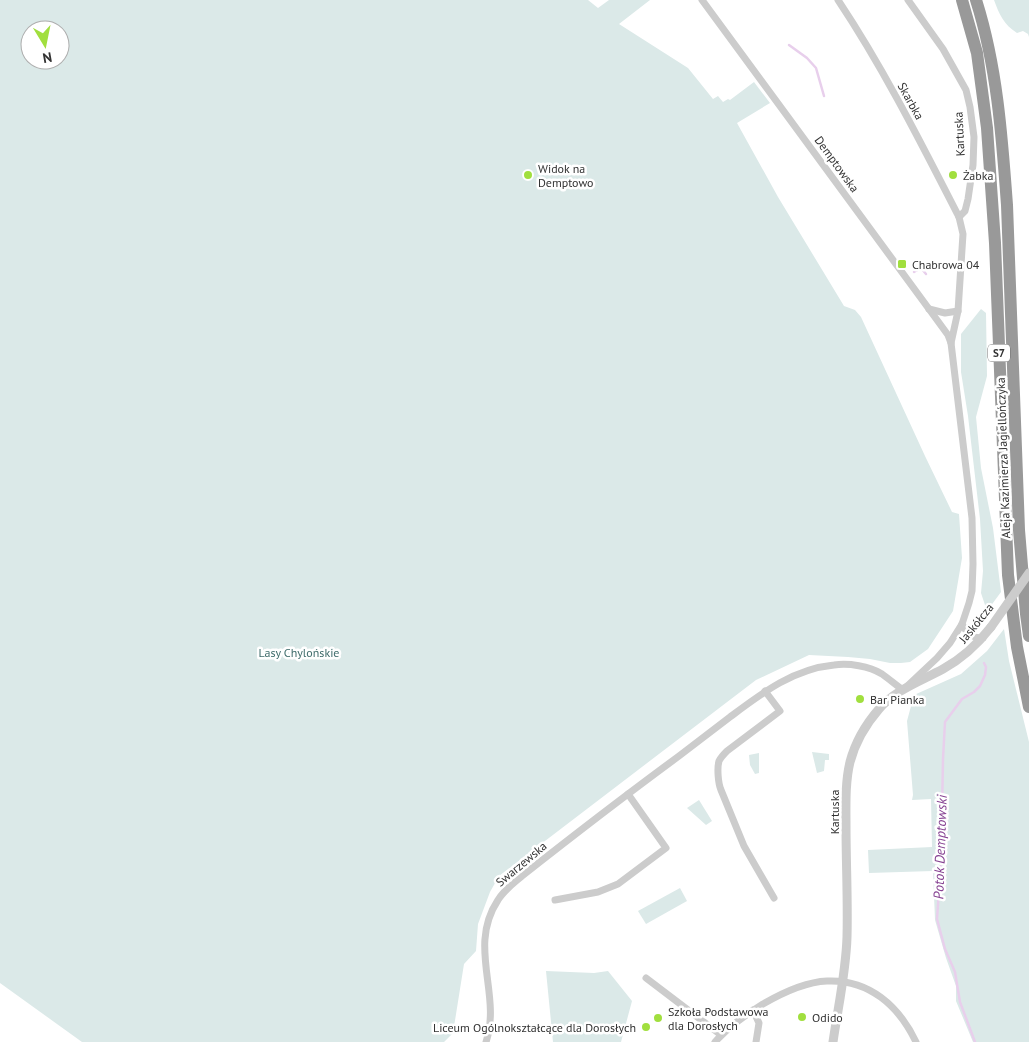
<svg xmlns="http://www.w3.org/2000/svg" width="1029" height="1042" font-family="'PT Sans',sans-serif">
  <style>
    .green { fill: #dbe9e8; fill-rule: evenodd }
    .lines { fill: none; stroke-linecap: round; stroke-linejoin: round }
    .stream { stroke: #e8cfec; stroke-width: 2.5 }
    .minor { stroke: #ccc; stroke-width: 7 }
    .tertiary { stroke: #ccc; stroke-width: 9 }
    .motorway { stroke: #999; stroke-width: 12 }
    .tertiary-bridge { stroke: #ccc; stroke-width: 9 }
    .poi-dot { fill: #a1df3e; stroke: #fff; stroke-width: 2 }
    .labels { text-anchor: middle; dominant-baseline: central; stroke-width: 5; stroke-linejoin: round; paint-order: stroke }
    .shield { fill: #fff; stroke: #707070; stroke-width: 1 }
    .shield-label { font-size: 11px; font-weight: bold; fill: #323232 }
    .street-label { font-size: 12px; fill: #323232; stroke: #fff }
    .poi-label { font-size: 12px; fill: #323232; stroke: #fff; text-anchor: start }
    .park-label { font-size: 12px; fill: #406d6c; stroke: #fff }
    .water-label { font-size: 14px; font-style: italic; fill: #864292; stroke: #fff }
  </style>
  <rect width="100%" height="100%" fill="#fff"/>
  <g class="green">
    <path d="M 0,0 L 588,0 L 598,8 L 609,0 L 650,0 L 619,24 L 688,68 L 713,99 L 718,96 L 723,102 L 728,99 L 730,100 L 754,82 L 770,103 L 737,123 L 778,197 L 844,306 L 855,310 L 861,317 L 925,456 L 952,512 L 959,514 L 962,558 L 953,611 L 928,649 L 910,662 L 901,663 L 890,663 L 870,659 L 848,657 L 809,655 L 756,680 L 499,876 L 490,892 L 478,924 L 476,951 L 464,964 L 453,1033 L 444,1042 L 82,1042 L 0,983 ZM 30,30 L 60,30 L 60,60 L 30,60 Z"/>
    <path d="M 994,0 L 1029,0 L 1029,37 L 1028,34 L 1023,31 L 1017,33 C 1004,25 999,14 994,0 Z"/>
    <path d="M 981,309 L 986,313 L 987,376 L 976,417 L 981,468 L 993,528 L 1001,592 L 987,611 L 981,593 L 983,571 L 980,519 L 968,416 L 961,372 L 961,334 Z"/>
    <path d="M 1004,629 L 1009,661 L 1029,742 L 1029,1042 L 973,1042 L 956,1001 L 956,986 L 946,958 L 935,920 L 933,871 L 869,873 L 868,850 L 932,847 L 931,799 L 912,800 L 913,795 L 907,721 L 914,695 L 961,674 L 987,651 Z"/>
    <path d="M 812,752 L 829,754 L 829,760 L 825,760 L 824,771 L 817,773 Z"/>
    <path d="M 759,753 L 759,773 L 755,774 L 750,765 L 749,755 Z"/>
    <path d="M 699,800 L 712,821 L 706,825 L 687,808 Z"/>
    <path d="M 680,888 L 687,901 L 646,924 L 638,911 Z"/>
    <path d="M 546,971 L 594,973 L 608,971 L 632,1001 L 621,1042 L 553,1042 Z"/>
  </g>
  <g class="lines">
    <g class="stream">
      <path d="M 789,45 L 807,58 L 816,68 L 824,96"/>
      <path d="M 921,261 L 921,268 L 926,274"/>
      <path d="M 914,272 L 921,268"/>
      <path d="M 975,1042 L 960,1002 L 955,972 L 945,949 L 937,919 L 941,863 L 943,759 L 945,722 L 962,699 L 974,692 L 980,686 L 985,675 L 986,667 L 984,663"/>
    </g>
    <g class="minor">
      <path d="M 702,0 L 929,309 L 948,335 L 951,343"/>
      <path d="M 908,0 L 943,49 L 966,90 L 970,107 L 974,137 L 973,165 L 968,199 L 965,211 L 959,217"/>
      <path d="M 929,309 L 945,313 L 958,311"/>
      <path d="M 962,624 C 968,635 970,637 983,638"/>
      <path d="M 765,691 L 780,711 L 727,751 C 724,754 721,757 719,761 C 717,768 718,783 721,790 L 744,846 L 774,898"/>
      <path d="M 555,900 L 598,892 L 618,884 L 666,848 L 628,794"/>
      <path d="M 646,978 L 721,1035"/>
      <path d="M 753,1010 L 759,1023 L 756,1042"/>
      <path d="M 486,1042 C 502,994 467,947 498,900 C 504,890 514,883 522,876 C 574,835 626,795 679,756 C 696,743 713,730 730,717 C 762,693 793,669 834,665 C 849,663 869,666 882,674 C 889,679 896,685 903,690 L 937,658 L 950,643 L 962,624 L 969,603 L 972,591 L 973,564 L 972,518 L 951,343 L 958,311 L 963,234 L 959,217 C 921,143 884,69 838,0"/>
      <path d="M 715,1042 C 729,1026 746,1015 763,1004 C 782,993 804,982 827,981 C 869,979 899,1006 916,1042"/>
    </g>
    <path class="tertiary" d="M 833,1042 C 838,1007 846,972 847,937 C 848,900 846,863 846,826 C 846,805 845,783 850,762 C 855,743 866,724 879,709 C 895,690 921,681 943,669 C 963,658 977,645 991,627"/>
    <g class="motorway">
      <path d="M 962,0 L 977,53 L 987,128 L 995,243 L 1008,575 L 1017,647 L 1029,707"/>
      <path d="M 976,0 C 997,66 1002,136 1007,205 L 1019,530 L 1026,614 L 1029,636"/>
    </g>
    <path class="tertiary-bridge" d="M 991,627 L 1029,573"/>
  </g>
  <g class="poi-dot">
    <circle cx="528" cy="175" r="5"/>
    <circle cx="953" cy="175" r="5"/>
    <rect x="897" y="259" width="10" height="10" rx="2.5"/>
    <circle cx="860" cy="699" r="5"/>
    <circle cx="802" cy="1017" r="5"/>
    <circle cx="658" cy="1018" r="5"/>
    <circle cx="646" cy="1027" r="5"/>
  </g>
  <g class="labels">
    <rect class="shield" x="988" y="344.5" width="22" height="17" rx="4"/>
    <g class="shield-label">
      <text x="999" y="353">S7</text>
    </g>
    <g class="street-label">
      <text transform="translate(911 101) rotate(61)">Skarbka</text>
      <text transform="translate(959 134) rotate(-93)">Kartuska</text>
      <text transform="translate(837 164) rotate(54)">Demptowska</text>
      <text transform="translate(1003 458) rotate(-92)">Aleja Kazimierza Jagiellończyka</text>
      <text transform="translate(976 623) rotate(-51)">Jaskółcza</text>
      <text transform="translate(834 812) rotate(-90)">Kartuska</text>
      <text transform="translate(521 864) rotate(-40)">Swarzewska</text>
    </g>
    <g class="poi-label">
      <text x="538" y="168">Widok na<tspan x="538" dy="14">Demptowo</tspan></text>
      <text x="963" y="175">Żabka</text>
      <text x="912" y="264">Chabrowa 04</text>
      <text x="870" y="699">Bar Pianka</text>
      <text x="668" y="1011">Szkoła Podstawowa<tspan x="668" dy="14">dla Dorosłych</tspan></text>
      <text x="812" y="1017">Odido</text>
      <text x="636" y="1027" text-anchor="end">Liceum Ogólnokształcące dla Dorosłych</text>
    </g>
    <g class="park-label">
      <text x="299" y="652">Lasy Chylońskie</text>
    </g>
    <g class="water-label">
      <text transform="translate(940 847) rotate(-88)">Potok Demptowski</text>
    </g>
  </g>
  <g transform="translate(45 45) rotate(170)"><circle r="24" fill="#ffffff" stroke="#adadad"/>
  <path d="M0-4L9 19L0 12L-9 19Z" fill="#a1df3e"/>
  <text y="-8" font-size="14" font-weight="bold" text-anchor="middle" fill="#323232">N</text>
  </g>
</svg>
